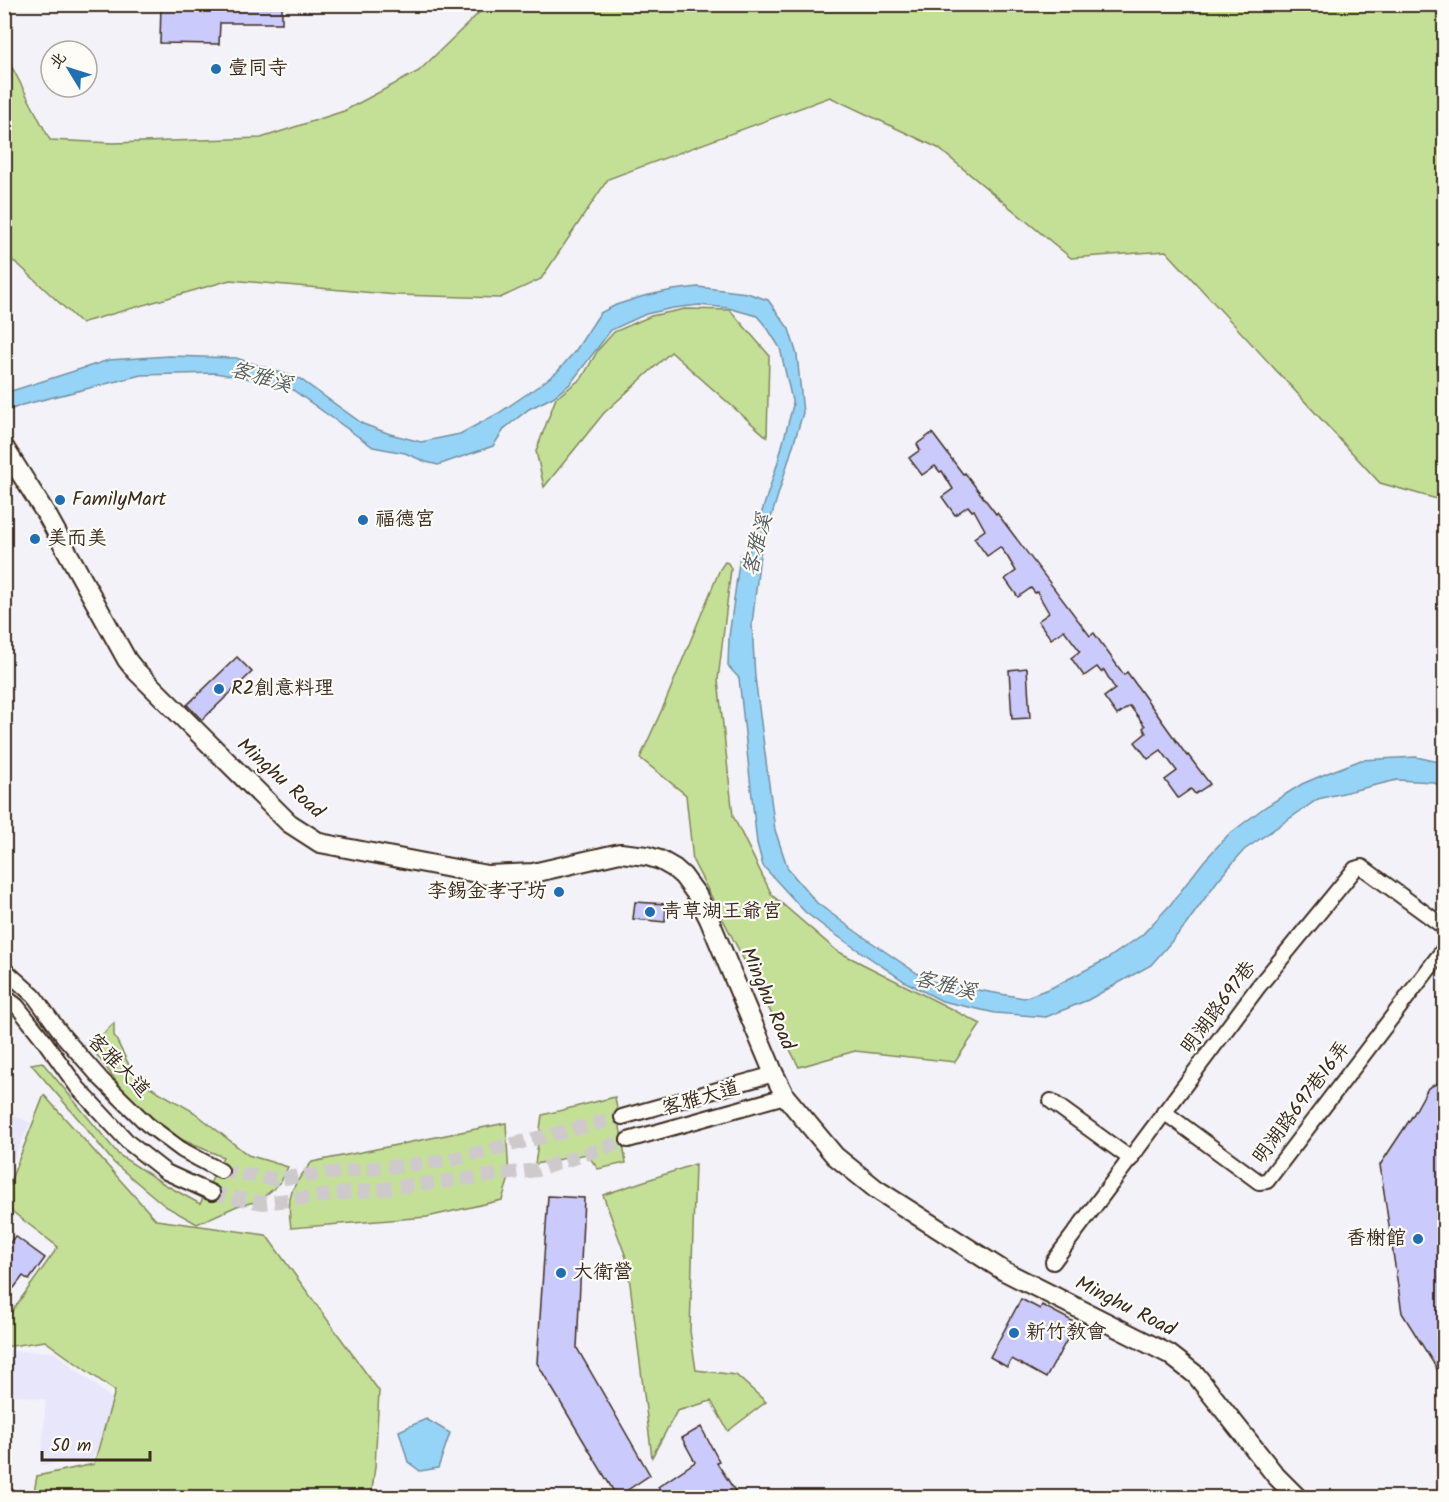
<svg xmlns="http://www.w3.org/2000/svg" width="1449" height="1502" font-family="Kalam,'LXGW WenKai TC',sans-serif">
  <style>
    .built { fill: #e7e6fa }
    .green { fill: #c4e097; stroke: #80855a; stroke-width: 1.5 }
    .water { fill: #96d4f7; stroke: #7290a0; stroke-width: 1.5 }
    .building { fill: #cbcafd; stroke: #3b2a1e; stroke-width: 1.5 }
    .lines { fill: none; stroke-linecap: round; stroke-linejoin: round }
    .minor-tunnel { stroke: #cecacc; stroke-width: 14; stroke-dasharray: 14 7; stroke-linecap: butt }
    .minor-casing { stroke: #3b2a1e; stroke-width: 18 }
    .major-casing { stroke: #3b2a1e; stroke-width: 22 }
    .minor { stroke: #fdfcf7; stroke-width: 14 }
    .major { stroke: #fdfcf7; stroke-width: 18 }
    .poi-dot { fill: #1f6fb2; stroke: #fdfcf7; stroke-width: 2 }
    .labels { text-anchor: middle; dominant-baseline: central; stroke-width: 4.5; stroke-linejoin: round; paint-order: stroke }
    .poi-label { font-size: 20px; fill: #3b2a1e; stroke: #fdfcf7; text-anchor: start }
    .street-label { font-size: 20px; fill: #3b2a1e; stroke: #fdfcf7 }
    .water-label { font-size: 21px; font-style: italic; fill: #565d5f; stroke: #fdfcf7 }
  </style>
  <rect width="100%" height="100%" fill="#f3f2f8"/>
  <filter id="ink" filterUnits="userSpaceOnUse"><feTurbulence type="fractalNoise" baseFrequency=".0167" numOctaves="2"/><feDisplacementMap in="SourceGraphic" scale="12" xChannelSelector="R" yChannelSelector="G"/><feConvolveMatrix kernelMatrix="1 2 1 2 8 2 1 2 1" color-interpolation-filters="sRGB"/></filter>
  <g filter="url(#ink)">
    <g class="built">
      <path d="M 5,1111 L 30,1123 L 5,1179 Z"/>
      <path d="M 4,1351 L 54,1352 L 116,1402 L 92,1459 L 41,1465 L 46,1400 L 5,1393 Z"/>
    </g>
    <g class="green">
      <path d="M 487,5 L 1444,5 L 1444,501 L 1380,483 L 1166,251 L 1071,258 L 938,148 L 830,97 L 608,179 L 541,279 L 500,298 L 397,295 L 230,280 L 81,323 L 20,266 L 5,255 L 5,56 L 14,71 L 50,140 L 113,143 L 261,138 L 344,111 L 419,71 Z"/>
      <path d="M 685,309 L 730,310 L 769,355 L 767,437 L 671,352 L 604,413 L 544,487 L 536,451 L 556,398 L 582,378 L 598,350 L 614,332 L 651,316 Z"/>
      <path d="M 725,562 L 728,563 L 731,569 L 718,680 L 733,816 L 772,895 L 837,951 L 981,1024 L 955,1062 L 855,1051 L 799,1067 L 693,861 L 686,795 L 640,758 L 664,705 L 720,569 Z"/>
      <path d="M 114,1023 L 114,1035 L 136,1079 L 194,1112 L 248,1155 L 288,1167 L 280,1183 L 259,1201 L 237,1206 L 197,1224 L 165,1206 L 114,1163 L 80,1121 L 31,1064 L 42,1062 L 119,1155 L 164,1184 L 200,1204 L 223,1157 L 173,1136 L 125,1093 L 96,1054 C 96,1040 104,1032 114,1023 Z"/>
      <path d="M 44,1095 L 156,1220 L 266,1235 L 379,1391 L 375,1467 L 371,1497 L 33,1497 L 37,1476 L 94,1464 L 115,1391 L 45,1341 L 5,1347 L 5,1316 L 10,1314 L 58,1247 L 5,1206 L 5,1195 Z"/>
      <path d="M 615,1097 L 626,1163 L 598,1169 L 587,1154 L 535,1164 L 542,1115 Z"/>
      <path d="M 506,1123 L 509,1178 L 502,1200 L 427,1217 L 291,1228 C 286,1195 291,1187 312,1162 Z"/>
      <path d="M 695,1164 L 690,1331 L 696,1370 L 736,1375 L 766,1402 L 728,1431 L 711,1401 L 677,1411 L 652,1457 L 627,1260 L 603,1195 Z"/>
    </g>
    <g class="water">
      <path d="M 698,287 L 747,293 L 768,300 L 789,329 L 797,355 L 803,413 L 760,554 L 752,625 L 755,677 L 775,830 L 788,869 L 817,903 L 855,931 L 927,980 L 960,987 L 1024,998 L 1051,988 L 1107,959 L 1142,935 L 1170,905 L 1204,861 L 1228,835 L 1265,807 L 1302,784 L 1330,772 L 1361,760 L 1416,757 L 1444,763 L 1444,789 L 1433,782 L 1397,780 L 1318,799 L 1244,850 L 1218,880 L 1185,926 L 1151,965 L 1088,1000 L 1046,1017 L 995,1013 L 942,1001 L 904,981 L 830,931 L 805,912 L 763,866 L 757,843 L 739,678 L 728,666 L 729,637 L 740,555 L 749,552 L 777,465 L 793,405 L 780,348 L 768,329 L 757,316 L 728,308 L 699,305 L 673,308 L 646,314 L 611,330 L 570,384 L 553,397 L 529,409 L 505,428 L 493,446 L 438,465 L 426,462 L 405,453 L 373,447 L 286,385 L 215,373 L 141,375 L 22,405 L 5,412 L 5,393 L 109,360 L 169,356 L 236,358 L 300,379 L 363,424 L 390,434 L 421,442 L 460,434 L 499,413 L 540,385 L 557,372 L 576,350 L 600,313 L 616,305 L 644,296 L 673,290 Z"/>
      <path d="M 426,1419 L 450,1433 L 438,1468 L 420,1471 L 408,1462 L 399,1431 Z"/>
    </g>
    <g class="building">
      <path d="M 161,4 L 282,4 L 282,23 L 220,23 L 219,44 L 160,43 Z"/>
      <path d="M 932,433 L 963,474 L 965,473 L 996,514 L 997,513 L 1090,636 L 1094,633 L 1124,675 L 1127,672 L 1187,756 L 1188,755 L 1210,784 L 1195,794 L 1191,789 L 1178,798 L 1165,780 L 1177,771 L 1161,750 L 1148,759 L 1135,742 L 1146,733 L 1143,728 L 1145,726 L 1130,706 L 1117,715 L 1104,697 L 1115,689 L 1104,670 L 1101,672 L 1097,667 L 1084,676 L 1071,658 L 1080,651 L 1064,630 L 1051,639 L 1038,621 L 1049,613 L 1037,592 L 1035,593 L 1031,588 L 1018,597 L 1005,579 L 1016,571 L 1007,556 L 1000,547 L 987,556 L 974,538 L 985,530 L 974,510 L 972,511 L 968,506 L 955,515 L 942,497 L 953,489 L 942,471 L 940,472 L 935,466 L 922,475 L 909,458 L 920,450 L 917,444 Z"/>
      <path d="M 237,657 L 252,672 L 202,720 L 187,705 Z"/>
      <path d="M 1027,668 L 1030,718 L 1012,719 L 1009,670 Z"/>
      <path d="M 635,902 L 666,904 L 665,922 L 633,919 Z"/>
      <path d="M 1444,1080 L 1444,1380 L 1402,1313 L 1380,1165 L 1413,1115 L 1428,1088 Z"/>
      <path d="M 548,1196 L 584,1198 L 577,1348 L 650,1475 L 617,1497 L 537,1363 Z"/>
      <path d="M 15,1236 L 45,1258 L 29,1280 L 23,1276 L 14,1288 L 4,1281 L 4,1251 Z"/>
      <path d="M 1021,1299 L 1040,1309 L 1042,1305 L 1076,1323 L 1046,1378 L 1012,1359 L 1007,1367 L 990,1357 Z"/>
      <path d="M 701,1427 L 719,1461 L 717,1463 L 739,1497 L 712,1497 L 706,1489 L 693,1497 L 664,1497 L 658,1487 L 695,1462 L 682,1438 Z"/>
    </g>
    <g class="lines">
      <g class="minor-tunnel">
        <path d="M 221,1171 L 274,1179 L 446,1161 L 622,1117"/>
        <path d="M 212,1193 L 263,1203 L 537,1170 L 628,1140"/>
      </g>
      <g class="minor-casing">
        <g id="minor">
          <path d="M 4,969 L 34,996 L 64,1037 L 101,1079 L 147,1124 L 182,1150 L 221,1171"/>
          <path d="M 4,996 L 17,1006 L 43,1039 L 78,1088 L 129,1143 L 166,1172 L 212,1193"/>
          <path d="M 1051,1101 L 1131,1159"/>
          <path d="M 1164,1112 L 1259,1182 L 1267,1181 L 1444,949"/>
          <path d="M 622,1117 L 774,1074"/>
          <path d="M 628,1140 L 785,1096"/>
          <path d="M 1053,1262 L 1258,987 L 1355,869 L 1362,867 L 1444,927"/>
        </g>
      </g>
      <g class="major-casing">
        <path id="major" d="M 4,447 L 48,517 L 127,660 L 135,670 L 289,823 L 320,843 L 487,875 L 533,873 L 620,853 L 647,856 L 660,860 L 674,868 L 683,876 L 697,895 L 709,919 L 774,1074 L 785,1096 L 835,1156 L 876,1189 L 1004,1271 L 1169,1354 L 1196,1375 L 1276,1476 L 1298,1498"/>
      </g>
      <use href="#minor" class="minor"/>
      <use href="#major" class="major"/>
    </g>
  </g>
  <g class="poi-dot">
    <circle cx="216" cy="69" r="6"/>
    <circle cx="60" cy="500" r="6"/>
    <circle cx="363" cy="520" r="6"/>
    <circle cx="35" cy="539" r="6"/>
    <circle cx="219" cy="689" r="6"/>
    <circle cx="559" cy="892" r="6"/>
    <circle cx="650" cy="912" r="6"/>
    <circle cx="1418" cy="1239" r="6"/>
    <circle cx="561" cy="1273" r="6"/>
    <circle cx="1014" cy="1333" r="6"/>
  </g>
  <g class="labels">
    <g class="poi-label">
      <text x="228" y="69">壹同寺</text>
      <text x="72" y="500">FamilyMart</text>
      <text x="375" y="520">福德宮</text>
      <text x="47" y="539">美而美</text>
      <text x="231" y="689">R2創意料理</text>
      <text x="547" y="892" text-anchor="end">李錫金孝子坊</text>
      <text x="662" y="912">青草湖王爺宮</text>
      <text x="1406" y="1239" text-anchor="end">香榭館</text>
      <text x="573" y="1273">大衛營</text>
      <text x="1026" y="1333">新竹教會</text>
    </g>
    <g class="street-label">
      <text transform="translate(280 779) rotate(42)">Minghu Road</text>
      <text transform="translate(767 999) rotate(67)">Minghu Road</text>
      <text transform="translate(1219 1008) rotate(-53)">明湖路697巷</text>
      <text transform="translate(118 1066) rotate(46)">客雅大道</text>
      <text transform="translate(701 1099) rotate(-16)">客雅大道</text>
      <text transform="translate(1302 1103) rotate(-53)">明湖路697巷16弄</text>
      <text transform="translate(1125 1307) rotate(27)">Minghu Road</text>
    </g>
    <g class="water-label">
      <text transform="translate(261 378) rotate(16)">客雅溪</text>
      <text transform="translate(758 545) rotate(-75)">客雅溪</text>
      <text transform="translate(945 986) rotate(14)">客雅溪</text>
    </g>
  </g>
  <rect width="1449" height="1502" fill="none" stroke="#fdfcf7" stroke-width="24"/>
  <rect x="12" y="12" width="1425" height="1478" fill="none" stroke="#3b2a1e" stroke-width="2" filter="url(#ink)"/>
  <g transform="translate(69 69) rotate(308)"><circle r="28" fill="#fdfcf7" stroke="#afa8a0" stroke-width="1.5"/>
  <path d="M0-4.5L10 22L0 15L-10 22Z" fill="#1f6fb2"/>
  <text y="-9" font-size="16" font-weight="bold" text-anchor="middle" fill="#3b2a1e">北</text>
  </g>
  <path d="M42 1451v9h108v-9" fill="none" stroke="#3b2a1e" stroke-width="3"/>
  <text x="51" y="1451" font-size="18" fill="#3b2a1e" stroke="#fdfcf7" stroke-width="4.5" paint-order="stroke">50 m</text>
</svg>
